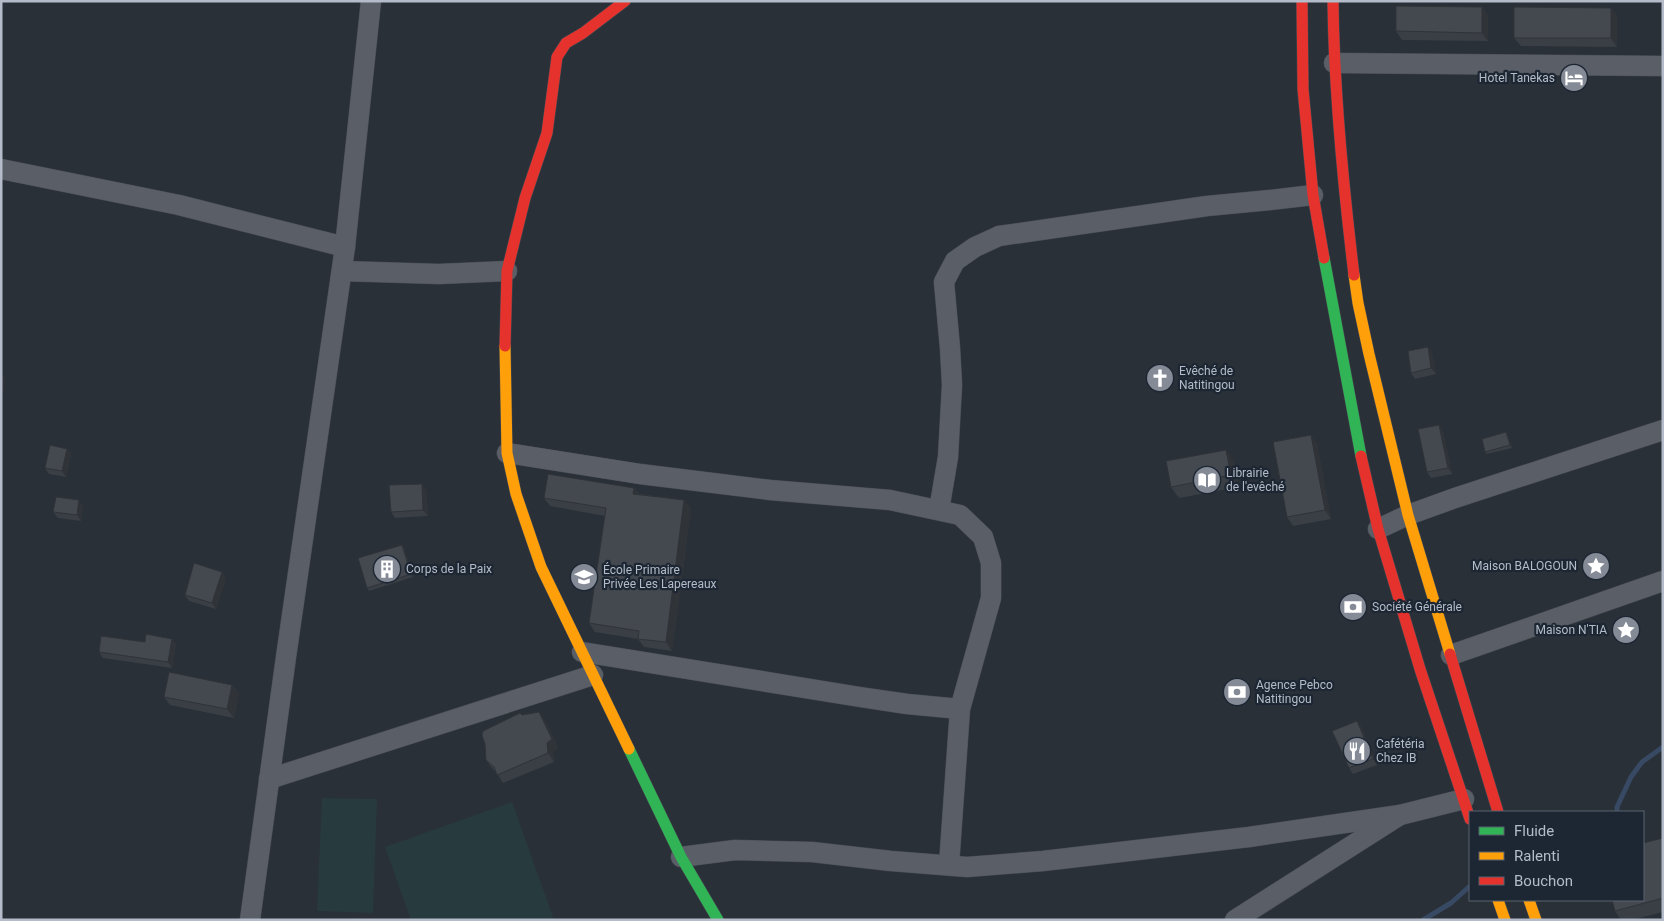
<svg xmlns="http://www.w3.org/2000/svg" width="1664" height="921" font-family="Roboto,sans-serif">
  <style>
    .grass { fill: #273a3e }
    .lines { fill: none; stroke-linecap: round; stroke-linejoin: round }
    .stream { stroke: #384963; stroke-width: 5 }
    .street-casing { stroke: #484c53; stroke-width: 21 }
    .fast-casing { stroke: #484c53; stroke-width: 12 }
    .slow-casing { stroke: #484c53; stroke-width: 12 }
    .jam-casing { stroke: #484c53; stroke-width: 12 }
    .street { stroke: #5a5e66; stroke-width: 20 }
    .fast { stroke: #30b455; stroke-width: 11 }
    .slow { stroke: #ff9f0a; stroke-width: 11 }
    .jam { stroke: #e5322d; stroke-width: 11 }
    .wall { fill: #3a3f45 }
    .shaded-wall { fill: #303338 }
    .building { fill: #444950; stroke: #303338 }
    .labels { text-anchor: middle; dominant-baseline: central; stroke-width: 4.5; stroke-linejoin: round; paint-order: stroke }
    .poi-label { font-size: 12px; fill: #b4bcc9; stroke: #1d2633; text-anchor: start }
  </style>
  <rect width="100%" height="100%" fill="#2a3038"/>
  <g class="grass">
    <path d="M 322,798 L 377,799 L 373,913 L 317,911 Z"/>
    <path d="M 512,802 L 554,920 L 411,920 L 385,847 Z"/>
  </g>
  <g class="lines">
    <g class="stream">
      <path d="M 1617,812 L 1617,807 L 1631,777 L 1642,762 L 1663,747"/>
      <path d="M 1423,920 L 1451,903 L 1470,886"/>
    </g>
    <g class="street-casing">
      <g id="street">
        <path d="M 1334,63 L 1663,66"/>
        <path d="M 1,169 L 179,205 L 345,247"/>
        <path d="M 342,271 L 439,274 L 507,271"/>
        <path d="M 507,453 L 640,474 L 770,490 L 890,500 L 960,515 L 983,537 L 991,563 L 991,598 L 960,709 L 949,865"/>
        <path d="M 939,510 L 948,457 L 952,385 L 950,348 L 944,282 L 955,261 L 975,247 L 999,236 L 1207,206 L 1270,200 L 1313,195"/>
        <path d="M 1378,529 L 1408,515 L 1455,498 L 1663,430"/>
        <path d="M 582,652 L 860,697 L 907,704 L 960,709"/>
        <path d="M 1451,655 L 1663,581"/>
        <path d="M 269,779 L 593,675"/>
        <path d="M 681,857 L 735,850 L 812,852 L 891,861 L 967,867 L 1043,861 L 1249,837 L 1400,815"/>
        <path d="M 250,920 L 286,657 L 345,247 L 371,1"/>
        <path d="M 1235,920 L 1400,815 L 1464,799"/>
      </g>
    </g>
    <g class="fast-casing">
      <g id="fast">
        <path d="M 1324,258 L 1361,456"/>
        <path d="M 629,749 L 681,857 L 718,920"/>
      </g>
    </g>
    <g class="slow-casing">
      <g id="slow">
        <path d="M 1354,275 L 1358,303 L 1369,354 L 1408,515 L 1450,654"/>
        <path d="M 505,346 L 507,453 L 516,494 L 541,567 L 629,749"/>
        <path d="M 1498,900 L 1505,920"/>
        <path d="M 1529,900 L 1536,920"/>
      </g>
    </g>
    <g class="jam-casing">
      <g id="jam">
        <path d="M 1302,1 L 1303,89 L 1313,195 L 1324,258"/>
        <path d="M 1333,1 C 1334,92 1343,184 1354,275"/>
        <path d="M 505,346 L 507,271 L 525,198 L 547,133 L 557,57 L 566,43 L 583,33 L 625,1"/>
        <path d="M 1361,456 L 1378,529 L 1420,669 L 1470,819"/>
        <path d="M 1450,654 L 1498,812"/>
      </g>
    </g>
    <use href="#street" class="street"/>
    <use href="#fast" class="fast"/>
    <use href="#slow" class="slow"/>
    <use href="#jam" class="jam"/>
  </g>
  <g class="wall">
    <path d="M 1482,7 L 1488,16 L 1488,41 L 1402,40 L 1396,31 Z"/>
    <path d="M 1611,8 L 1617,16 L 1617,47 L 1521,46 L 1514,38 Z"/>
    <path d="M 1428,347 L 1432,353 L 1436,374 L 1415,379 L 1411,373 Z"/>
    <path d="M 1439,425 L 1443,431 L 1452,474 L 1431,478 L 1427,472 Z"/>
    <path d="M 1506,432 L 1508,435 L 1512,448 L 1487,454 L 1485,452 Z"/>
    <path d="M 1317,444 L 1331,519 L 1293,526 L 1287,517 Z"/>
    <path d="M 67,449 L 71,454 L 66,477 L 49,474 L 45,468 Z"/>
    <path d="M 1234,461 L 1239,487 L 1179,498 L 1171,487 Z"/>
    <path d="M 634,488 L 639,494 L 684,500 L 691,509 L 672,651 L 644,647 L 638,639 L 595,632 L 589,623 L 605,516 L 550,506 L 544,498 Z"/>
    <path d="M 426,489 L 428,516 L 395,518 L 391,512 Z"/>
    <path d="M 83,506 L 81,521 L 58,518 L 53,512 Z"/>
    <path d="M 402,545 L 404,548 L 413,577 L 369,591 L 367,588 Z"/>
    <path d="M 222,572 L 226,578 L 216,609 L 189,601 L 185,595 Z"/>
    <path d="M 172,639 L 176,644 L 172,668 L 103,658 L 99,652 L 145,642 Z"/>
    <path d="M 232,685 L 239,693 L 234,718 L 170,705 L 164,697 Z"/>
    <path d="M 522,715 L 545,721 L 558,747 L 553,752 L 554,762 L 503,783 L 496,772 L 492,768 L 486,760 Z"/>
    <path d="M 1357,721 L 1361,727 L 1377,765 L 1353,774 L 1349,768 Z"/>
    <path d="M 1663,838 L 1663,912 L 1631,920 L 1621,920 L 1615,911 Z"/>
  </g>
  <g class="shaded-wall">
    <path d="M 1482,7 L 1488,16 L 1488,41 L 1482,33 Z"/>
    <path d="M 1611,8 L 1617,16 L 1617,47 L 1611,38 Z"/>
    <path d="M 1428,347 L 1432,353 L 1436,374 L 1431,368 Z"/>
    <path d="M 3,376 L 5,379 L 4,393 L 2,390 Z"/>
    <path d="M 1439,425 L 1443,431 L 1452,474 L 1448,468 Z"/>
    <path d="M 1506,432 L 1508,435 L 1512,448 L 1510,445 Z"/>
    <path d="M 1311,435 L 1317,444 L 1331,519 L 1325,510 Z"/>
    <path d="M 67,449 L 71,454 L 66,477 L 62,471 Z"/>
    <path d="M 1226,450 L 1234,461 L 1239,487 L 1231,475 Z"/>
    <path d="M 422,484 L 426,489 L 428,516 L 423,510 Z"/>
    <path d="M 634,488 L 640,497 L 633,494 Z"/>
    <path d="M 79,500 L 83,506 L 81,521 L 77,515 Z"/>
    <path d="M 684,500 L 691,509 L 672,651 L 666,642 Z"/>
    <path d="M 402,545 L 404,548 L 413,577 L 411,574 Z"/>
    <path d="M 222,572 L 226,578 L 216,609 L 212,603 Z"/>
    <path d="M 172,639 L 176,644 L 172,668 L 168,662 Z"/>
    <path d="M 232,685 L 239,693 L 234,718 L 227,709 Z"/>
    <path d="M 539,712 L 545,721 L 558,747 L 553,752 L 554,762 L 548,753 Z"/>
    <path d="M 1357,721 L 1361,727 L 1377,765 L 1373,759 Z"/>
  </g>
  <g class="building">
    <path d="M 1396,6 L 1482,7 L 1482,33 L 1396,31 Z"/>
    <path d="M 1514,7 L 1611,8 L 1611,38 L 1514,38 Z"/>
    <path d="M 1428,347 L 1431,368 L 1411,373 L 1408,351 Z"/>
    <path d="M 1,376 L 3,376 L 2,390 L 1,390 Z"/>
    <path d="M 1439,425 L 1448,468 L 1427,472 L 1418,429 Z"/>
    <path d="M 1506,432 L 1510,445 L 1485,452 L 1482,439 Z"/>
    <path d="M 1311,435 L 1325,510 L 1287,517 L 1273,442 Z"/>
    <path d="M 50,445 L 67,449 L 62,471 L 45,468 Z"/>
    <path d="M 1226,450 L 1231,475 L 1171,487 L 1166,461 Z"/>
    <path d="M 548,474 L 634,488 L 633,494 L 684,500 L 666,642 L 638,639 L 639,631 L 589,623 L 606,508 L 544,498 Z"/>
    <path d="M 422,484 L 423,510 L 391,512 L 389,485 Z"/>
    <path d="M 56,497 L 79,500 L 77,515 L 53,512 Z"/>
    <path d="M 402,545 L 411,574 L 367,588 L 358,558 Z"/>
    <path d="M 194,563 L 222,572 L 212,603 L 185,595 Z"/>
    <path d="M 146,634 L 172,639 L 168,662 L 99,652 L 101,636 L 145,642 Z"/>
    <path d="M 169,672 L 232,685 L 227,709 L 164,697 Z"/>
    <path d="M 539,712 L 552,739 L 547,743 L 548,753 L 497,775 L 494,767 L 486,760 L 485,744 L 482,735 L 483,731 L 520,713 L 522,715 Z"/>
    <path d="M 1357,721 L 1373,759 L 1349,768 L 1332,731 Z"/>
    <path d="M 1663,838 L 1663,898 L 1615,911 L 1612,900 L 1643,900 L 1643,843 Z"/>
  </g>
  <defs>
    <g id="hotel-disc" transform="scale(1.4375)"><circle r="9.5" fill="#848b96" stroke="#1d2633"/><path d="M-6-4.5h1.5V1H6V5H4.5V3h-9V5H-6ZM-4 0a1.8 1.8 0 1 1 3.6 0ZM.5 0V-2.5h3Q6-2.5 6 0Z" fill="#fff"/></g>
    <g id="church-disc" transform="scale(1.4375)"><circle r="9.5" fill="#848b96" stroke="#1d2633"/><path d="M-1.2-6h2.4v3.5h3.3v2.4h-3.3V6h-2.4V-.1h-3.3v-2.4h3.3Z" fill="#fff"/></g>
    <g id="library-disc" transform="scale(1.4375)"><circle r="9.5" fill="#848b96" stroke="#1d2633"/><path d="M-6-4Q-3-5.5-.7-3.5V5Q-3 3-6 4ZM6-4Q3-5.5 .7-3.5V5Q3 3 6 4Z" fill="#fff"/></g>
    <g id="sight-disc" transform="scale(1.4375)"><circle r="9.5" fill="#848b96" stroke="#1d2633"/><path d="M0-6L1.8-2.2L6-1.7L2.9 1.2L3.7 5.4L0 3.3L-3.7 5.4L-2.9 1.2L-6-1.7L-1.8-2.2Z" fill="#fff"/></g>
    <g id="building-disc" transform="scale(1.4375)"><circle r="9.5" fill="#848b96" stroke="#1d2633"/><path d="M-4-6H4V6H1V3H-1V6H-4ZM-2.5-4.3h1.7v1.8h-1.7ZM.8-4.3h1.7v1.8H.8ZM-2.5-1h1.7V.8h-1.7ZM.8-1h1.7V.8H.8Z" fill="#fff"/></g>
    <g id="school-disc" transform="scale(1.4375)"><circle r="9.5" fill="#848b96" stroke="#1d2633"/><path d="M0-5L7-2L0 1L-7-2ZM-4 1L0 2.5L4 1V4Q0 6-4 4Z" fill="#fff"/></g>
    <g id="bank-disc" transform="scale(1.4375)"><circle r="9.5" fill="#848b96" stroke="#1d2633"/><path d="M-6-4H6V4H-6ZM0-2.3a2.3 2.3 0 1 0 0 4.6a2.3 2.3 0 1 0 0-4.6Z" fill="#fff"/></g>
    <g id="restaurant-disc" transform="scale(1.4375)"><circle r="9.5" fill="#848b96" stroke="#1d2633"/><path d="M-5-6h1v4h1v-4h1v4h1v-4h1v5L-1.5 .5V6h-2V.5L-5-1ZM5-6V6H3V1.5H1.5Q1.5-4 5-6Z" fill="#fff"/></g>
  </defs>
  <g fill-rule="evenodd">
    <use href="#hotel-disc" x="1574" y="78"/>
    <use href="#church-disc" x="1160" y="378"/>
    <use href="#library-disc" x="1207" y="480"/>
    <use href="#sight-disc" x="1596" y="566"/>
    <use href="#building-disc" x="387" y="569"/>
    <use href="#school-disc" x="584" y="577"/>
    <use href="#bank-disc" x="1353" y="607"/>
    <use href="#sight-disc" x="1626" y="630"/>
    <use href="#bank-disc" x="1237" y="692"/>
    <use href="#restaurant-disc" x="1357" y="751"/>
  </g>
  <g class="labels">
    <g class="poi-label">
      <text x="1555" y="78" text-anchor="end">Hotel Tanekas</text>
      <text x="1179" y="371">Evêché de<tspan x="1179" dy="14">Natitingou</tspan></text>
      <text x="1226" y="473">Librairie<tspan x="1226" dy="14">de l'evêché</tspan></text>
      <text x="1577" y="566" text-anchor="end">Maison BALOGOUN</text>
      <text x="406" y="569">Corps de la Paix</text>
      <text x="603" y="570">École Primaire<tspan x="603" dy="14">Privée Les Lapereaux</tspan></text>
      <text x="1372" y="607">Société Générale</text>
      <text x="1607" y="630" text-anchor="end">Maison N'TIA</text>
      <text x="1256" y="685">Agence Pebco<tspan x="1256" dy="14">Natitingou</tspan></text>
      <text x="1376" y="744">Cafétéria<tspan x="1376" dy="14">Chez IB</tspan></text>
    </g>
  </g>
  <rect width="1664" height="921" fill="none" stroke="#b4bcc9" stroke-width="5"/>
  <rect x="1469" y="811" width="175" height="90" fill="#1d2633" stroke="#59626f"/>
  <rect x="1479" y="827" width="25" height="8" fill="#30b455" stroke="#59626f"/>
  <text x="1514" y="836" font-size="15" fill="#b4bcc9">Fluide</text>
  <rect x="1479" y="852" width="25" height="8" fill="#ff9f0a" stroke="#59626f"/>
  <text x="1514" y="861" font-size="15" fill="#b4bcc9">Ralenti</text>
  <rect x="1479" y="877" width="25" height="8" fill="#e5322d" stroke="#59626f"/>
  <text x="1514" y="886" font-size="15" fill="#b4bcc9">Bouchon</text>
</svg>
